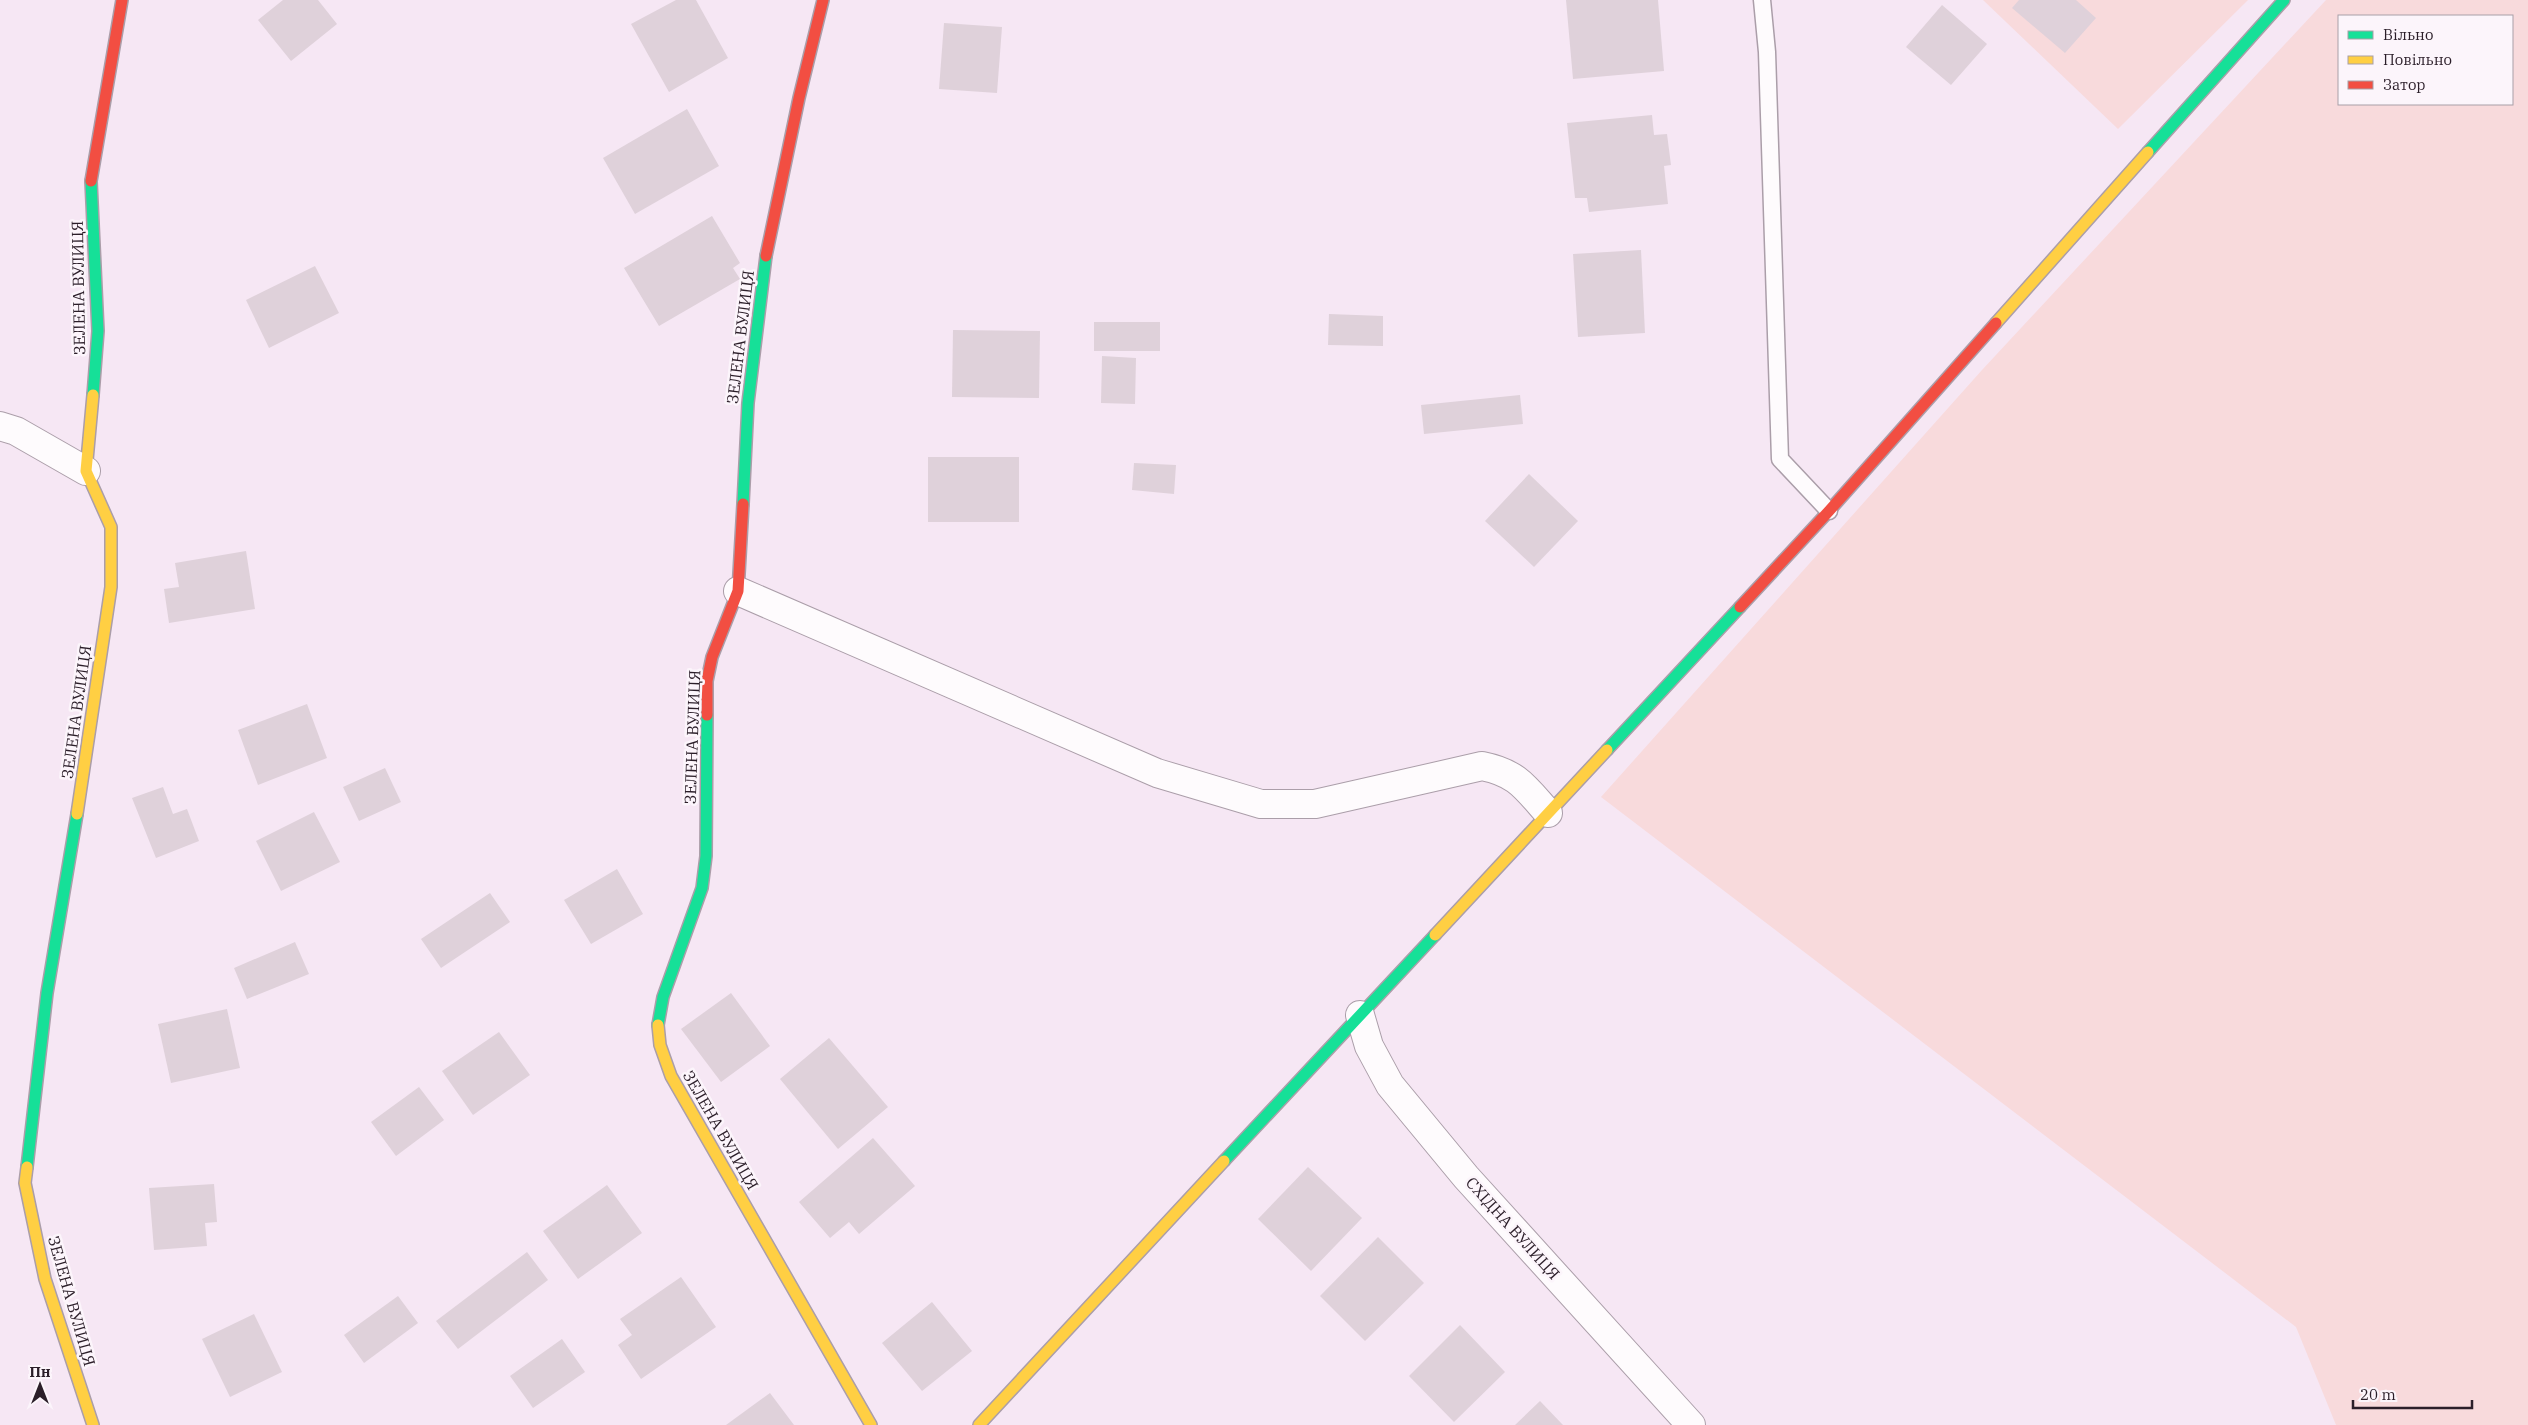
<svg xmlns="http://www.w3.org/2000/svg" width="2528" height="1425" font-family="'IBM Plex Serif',serif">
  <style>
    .green { fill: #f8dadc; fill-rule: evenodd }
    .building { fill: #dfd1da }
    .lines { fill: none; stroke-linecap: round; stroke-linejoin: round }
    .lane-casing { stroke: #ab9ea9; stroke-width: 19 }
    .street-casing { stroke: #ab9ea9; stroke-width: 30 }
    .fast-casing { stroke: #ab9ea9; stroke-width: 14 }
    .slow-casing { stroke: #ab9ea9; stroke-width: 14 }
    .jam-casing { stroke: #ab9ea9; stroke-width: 14 }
    .lane { stroke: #fefbfd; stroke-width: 16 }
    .street { stroke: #fefbfd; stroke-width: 28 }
    .fast { stroke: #16e098; stroke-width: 11 }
    .slow { stroke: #ffcf43; stroke-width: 11 }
    .jam { stroke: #f24e42; stroke-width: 11 }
    .labels { text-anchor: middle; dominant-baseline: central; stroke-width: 5; stroke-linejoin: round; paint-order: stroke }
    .street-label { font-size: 16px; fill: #2b1e29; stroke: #fcf5fb }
  </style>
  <rect width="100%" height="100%" fill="#f6e7f4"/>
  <g class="green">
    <path d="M 1983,0 L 2248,0 L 2118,129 Z"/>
    <path d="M 2326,0 L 2528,0 L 2528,1425 L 2336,1425 L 2296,1327 L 1601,797 L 1982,370 ZM 2512,16 L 2512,104 L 2339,104 L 2339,16 Z"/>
  </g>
  <g class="building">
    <path d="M 283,0 L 318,0 L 337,24 L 291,61 L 258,20 Z"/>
    <path d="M 676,0 L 696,0 L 728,58 L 669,92 L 631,24 Z"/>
    <path d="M 1566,0 L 1658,0 L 1664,71 L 1573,79 Z"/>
    <path d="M 2019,0 L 2076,0 L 2096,18 L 2065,53 L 2012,8 Z"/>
    <path d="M 1942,5 L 1987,44 L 1951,85 L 1906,47 Z"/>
    <path d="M 944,23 L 1002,27 L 997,93 L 939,89 Z"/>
    <path d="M 687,109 L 719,166 L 635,214 L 603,158 Z"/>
    <path d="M 1652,115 L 1654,135 L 1667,134 L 1671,165 L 1664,166 L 1668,204 L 1589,212 L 1587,198 L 1575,198 L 1567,123 Z"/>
    <path d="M 712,216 L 740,263 L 733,268 L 740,279 L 659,326 L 624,268 Z"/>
    <path d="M 1641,250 L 1645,333 L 1578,337 L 1573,254 Z"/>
    <path d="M 315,266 L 339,313 L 269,348 L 246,300 Z"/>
    <path d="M 1329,314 L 1383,316 L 1383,346 L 1328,345 Z"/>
    <rect x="1094" y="322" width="66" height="29"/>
    <path d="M 953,330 L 1040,331 L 1039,398 L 952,397 Z"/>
    <path d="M 1102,356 L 1136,358 L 1135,404 L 1101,403 Z"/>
    <path d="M 1520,395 L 1523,424 L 1424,434 L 1421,405 Z"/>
    <rect x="928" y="457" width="91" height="65"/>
    <path d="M 1134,463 L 1176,465 L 1174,494 L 1132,490 Z"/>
    <path d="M 1529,474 L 1578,521 L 1534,567 L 1485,521 Z"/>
    <path d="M 246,551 L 255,609 L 169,623 L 164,589 L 179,587 L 175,563 Z"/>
    <path d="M 307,704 L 327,758 L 258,785 L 238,730 Z"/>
    <path d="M 385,768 L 401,802 L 359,821 L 343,787 Z"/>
    <path d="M 163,787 L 173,814 L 187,809 L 199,841 L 156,858 L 132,798 Z"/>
    <path d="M 314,812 L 340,862 L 281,891 L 256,841 Z"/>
    <path d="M 617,869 L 643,914 L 591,944 L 564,900 Z"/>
    <path d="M 490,893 L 510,922 L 441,968 L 421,939 Z"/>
    <path d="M 295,942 L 309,974 L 247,999 L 234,968 Z"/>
    <path d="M 731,993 L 770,1046 L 721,1082 L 681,1029 Z"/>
    <path d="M 227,1009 L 240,1068 L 171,1083 L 158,1024 Z"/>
    <path d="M 499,1032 L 530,1075 L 473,1115 L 442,1071 Z"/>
    <path d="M 829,1038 L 888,1107 L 838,1149 L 780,1079 Z"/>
    <path d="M 419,1087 L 444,1120 L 396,1156 L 371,1122 Z"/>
    <path d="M 873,1138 L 915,1186 L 859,1234 L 849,1222 L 830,1238 L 799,1202 Z"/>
    <path d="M 1308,1167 L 1362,1218 L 1311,1271 L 1258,1219 Z"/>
    <path d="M 214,1184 L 217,1222 L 205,1223 L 207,1246 L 154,1250 L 149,1188 Z"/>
    <path d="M 607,1185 L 642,1233 L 578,1279 L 543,1231 Z"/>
    <path d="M 1378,1237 L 1424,1283 L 1365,1341 L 1320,1296 Z"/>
    <path d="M 527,1252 L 548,1280 L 458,1349 L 436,1321 Z"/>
    <path d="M 681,1277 L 716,1327 L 641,1379 L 618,1345 L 632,1335 L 620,1319 Z"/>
    <path d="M 398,1296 L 418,1323 L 364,1363 L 344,1335 Z"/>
    <path d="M 932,1302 L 972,1351 L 922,1391 L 882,1343 Z"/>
    <path d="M 254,1314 L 282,1372 L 230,1397 L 202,1339 Z"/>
    <path d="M 1460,1325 L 1505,1372 L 1454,1422 L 1409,1376 Z"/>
    <path d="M 562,1339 L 585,1372 L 533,1408 L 510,1376 Z"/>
    <path d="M 770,1393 L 794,1425 L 726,1425 Z"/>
    <path d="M 1540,1401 L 1563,1425 L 1515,1425 Z"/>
  </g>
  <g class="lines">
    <g class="lane-casing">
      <path id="lane" d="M 1762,0 L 1767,52 L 1780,459 L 1829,511"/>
    </g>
    <g class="street-casing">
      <g id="street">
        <path d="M 0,426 L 16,431 L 86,471"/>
        <path d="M 738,591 L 1157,773 L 1261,804 L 1315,804 L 1482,766 C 1517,773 1525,787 1548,813"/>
        <path d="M 1360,1015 L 1369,1046 L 1390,1085 L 1466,1177 L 1691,1425"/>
      </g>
    </g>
    <g class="fast-casing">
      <g id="fast">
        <path d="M 2148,152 L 2284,0"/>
        <path d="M 91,181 L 98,331 L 93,395"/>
        <path d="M 743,504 L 748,403 L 766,256"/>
        <path d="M 1607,750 L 1740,607"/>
        <path d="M 658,1025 L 663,997 L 702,888 L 706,856 L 707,715"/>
        <path d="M 1224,1161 L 1435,935"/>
        <path d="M 27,1167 L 47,993 L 77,814"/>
      </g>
    </g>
    <g class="slow-casing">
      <g id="slow">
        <path d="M 1996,323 L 2148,152"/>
        <path d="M 77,814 L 111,587 L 111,527 L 86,471 L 93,395"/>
        <path d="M 1435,935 L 1607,750"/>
        <path d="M 658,1025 L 660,1045 L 671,1076 L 871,1425"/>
        <path d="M 27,1167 L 25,1183 L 45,1279 L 93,1425"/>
        <path d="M 979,1425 L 1224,1161"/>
      </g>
    </g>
    <g class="jam-casing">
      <g id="jam">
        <path d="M 91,181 L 122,0"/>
        <path d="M 766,256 L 799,98 L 823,0"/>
        <path d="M 1740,607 L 1829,511 L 1996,323"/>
        <path d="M 707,715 L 707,681 L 712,657 L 738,591 L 743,504"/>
      </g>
    </g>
    <use href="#lane" class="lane"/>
    <use href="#street" class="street"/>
    <use href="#fast" class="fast"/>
    <use href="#slow" class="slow"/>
    <use href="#jam" class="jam"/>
  </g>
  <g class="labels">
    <g class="street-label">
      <text transform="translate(78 288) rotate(-91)">ЗЕЛЕНА ВУЛИЦЯ</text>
      <text transform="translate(740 337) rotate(-83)">ЗЕЛЕНА ВУЛИЦЯ</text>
      <text transform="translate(76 712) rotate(-82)">ЗЕЛЕНА ВУЛИЦЯ</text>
      <text transform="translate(692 737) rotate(-88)">ЗЕЛЕНА ВУЛИЦЯ</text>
      <text transform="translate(721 1130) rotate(60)">ЗЕЛЕНА ВУЛИЦЯ</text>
      <text transform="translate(1513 1228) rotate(48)">СХІДНА ВУЛИЦЯ</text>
      <text transform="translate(72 1301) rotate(74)">ЗЕЛЕНА ВУЛИЦЯ</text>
    </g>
  </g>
  <rect x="2338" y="15" width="175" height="90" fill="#fcf5fb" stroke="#a89fa7"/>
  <rect x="2348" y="31" width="25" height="8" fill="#16e098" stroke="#a89fa7"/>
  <text x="2383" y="40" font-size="15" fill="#2b1e29">Вільно</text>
  <rect x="2348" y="56" width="25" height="8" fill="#ffcf43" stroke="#a89fa7"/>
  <text x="2383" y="65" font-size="15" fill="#2b1e29">Повільно</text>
  <rect x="2348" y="81" width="25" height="8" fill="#f24e42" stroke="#a89fa7"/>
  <text x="2383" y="90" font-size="15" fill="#2b1e29">Затор</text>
  <g transform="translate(40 1385)" stroke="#fcf5fb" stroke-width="4" paint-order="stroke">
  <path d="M0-4L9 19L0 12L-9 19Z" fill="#2b1e29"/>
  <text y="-8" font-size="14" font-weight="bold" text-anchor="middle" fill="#2b1e29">Пн</text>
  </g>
  <path d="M2353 1400v8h119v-8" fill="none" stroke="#2b1e29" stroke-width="2.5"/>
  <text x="2360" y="1400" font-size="15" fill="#2b1e29" stroke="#fcf5fb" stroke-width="4" paint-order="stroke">20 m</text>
</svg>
